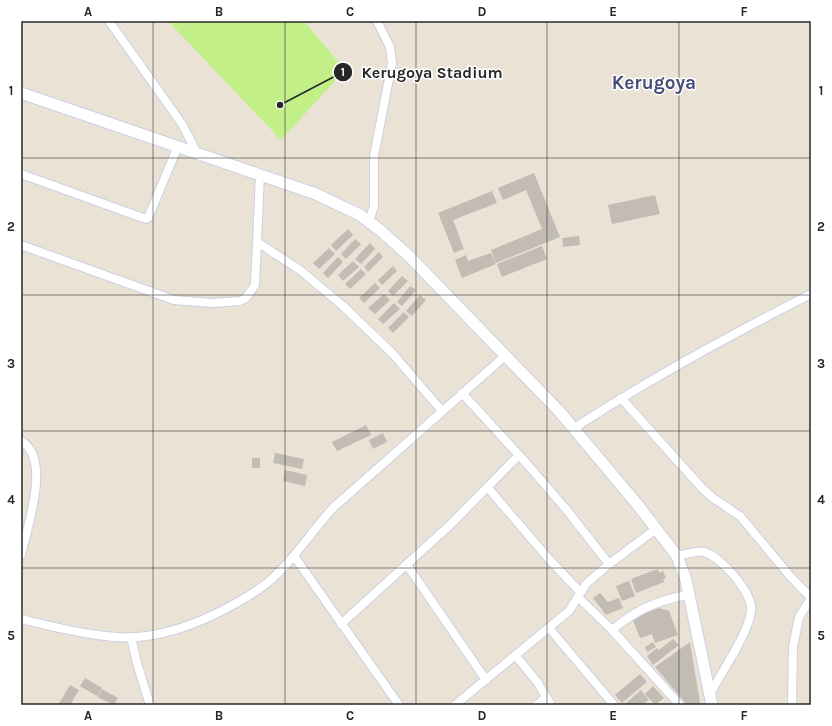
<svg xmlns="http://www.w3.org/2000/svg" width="832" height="726" font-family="Karla,sans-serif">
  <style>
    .pitch { fill: #c2ef88 }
    .building { fill: #c2bcb4 }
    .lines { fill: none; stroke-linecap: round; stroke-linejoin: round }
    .minor-casing { stroke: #ccd0e2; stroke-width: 10 }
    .secondary-casing { stroke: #ccd0e2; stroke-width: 13 }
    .minor { stroke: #fff; stroke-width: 8 }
    .secondary { stroke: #fff; stroke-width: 11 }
    .grid { fill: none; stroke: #272727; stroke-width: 1; stroke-opacity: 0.55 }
    .labels { text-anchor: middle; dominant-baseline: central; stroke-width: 3; stroke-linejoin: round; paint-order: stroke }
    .district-label { font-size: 19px; font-weight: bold; fill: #454d7a; stroke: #fff }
    .leader { fill: none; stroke: #272727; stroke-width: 1.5 }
    .callout-dot { fill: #272727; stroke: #fff; stroke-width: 1.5 }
    .mark-label { font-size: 12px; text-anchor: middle; font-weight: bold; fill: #fff }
    .callout-label { font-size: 16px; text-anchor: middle; font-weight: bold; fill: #272727; stroke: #fff; stroke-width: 3; stroke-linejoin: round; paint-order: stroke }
    .neatline { fill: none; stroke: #272727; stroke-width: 1.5 }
    .grid-label { font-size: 13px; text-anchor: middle; font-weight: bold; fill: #272727 }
  </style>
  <rect width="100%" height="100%" fill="#ebe2d6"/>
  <path class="pitch" d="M 168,21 L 304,21 L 345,70 L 281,140 Z"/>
  <g class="building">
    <path d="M 534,173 L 560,237 L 496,263 L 491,250 L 542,229 L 526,190 L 503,200 L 498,188 Z"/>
    <path d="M 492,191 L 497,203 L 453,220 L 464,249 L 454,253 L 438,213 Z"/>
    <path d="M 655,195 L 660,214 L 612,224 L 608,205 Z"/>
    <path d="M 348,229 L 353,235 L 336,251 L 331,245 Z"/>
    <path d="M 579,236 L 580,245 L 563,247 L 562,238 Z"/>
    <path d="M 355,239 L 361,244 L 346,259 L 341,254 Z"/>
    <path d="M 370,243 L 375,249 L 361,264 L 355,259 Z"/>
    <path d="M 542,246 L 547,259 L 502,277 L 497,264 Z"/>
    <path d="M 329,248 L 335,254 L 319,269 L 313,263 Z"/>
    <path d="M 379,252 L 383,257 L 368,272 L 364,267 Z"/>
    <path d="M 491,253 L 496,264 L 462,278 L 455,260 L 466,255 L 468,261 Z"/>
    <path d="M 338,257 L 343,262 L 328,278 L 323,273 Z"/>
    <path d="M 353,261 L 359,267 L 343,281 L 338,275 Z"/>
    <path d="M 393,266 L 397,271 L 382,285 L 378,280 Z"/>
    <path d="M 361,269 L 366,274 L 350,289 L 345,284 Z"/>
    <path d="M 402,276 L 408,281 L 393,296 L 388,291 Z"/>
    <path d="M 375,283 L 380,288 L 364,303 L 359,298 Z"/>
    <path d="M 410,286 L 416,290 L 402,306 L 397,302 Z"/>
    <path d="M 384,294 L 390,300 L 375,314 L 368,308 Z"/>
    <path d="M 420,295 L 426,300 L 412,316 L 406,311 Z"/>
    <path d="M 394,303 L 400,309 L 383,324 L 378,319 Z"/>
    <path d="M 404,312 L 409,317 L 393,333 L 388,328 Z"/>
    <path d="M 366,425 L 371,435 L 337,451 L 332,442 Z"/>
    <path d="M 383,433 L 387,442 L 373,449 L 369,440 Z"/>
    <path d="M 275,453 L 304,459 L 302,469 L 273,463 Z"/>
    <rect x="252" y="458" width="8" height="10"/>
    <path d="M 285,470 L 307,475 L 305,486 L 283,481 Z"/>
    <path d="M 658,569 L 659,573 L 663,571 L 666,578 L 663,579 L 664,582 L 636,593 L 631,579 Z"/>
    <path d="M 629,581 L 635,596 L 622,601 L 616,586 Z"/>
    <path d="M 600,593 L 608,602 L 619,598 L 623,608 L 606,615 L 593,598 Z"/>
    <path d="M 659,608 L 669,611 L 678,635 L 655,643 L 652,634 L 640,638 L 632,618 Z"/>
    <path d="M 673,639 L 679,645 L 653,665 L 647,656 L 657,648 L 659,650 Z"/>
    <path d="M 653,642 L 656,647 L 647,652 L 645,647 Z"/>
    <path d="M 690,642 L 700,703 L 697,705 L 687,705 L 655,667 Z"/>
    <path d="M 640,674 L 647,682 L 622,703 L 615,695 Z"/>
    <path d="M 85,678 L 102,688 L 97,696 L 80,686 Z"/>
    <path d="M 70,685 L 79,690 L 70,705 L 58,705 Z"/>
    <path d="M 653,686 L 664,698 L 655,705 L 645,694 Z"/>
    <path d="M 102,689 L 118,698 L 114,705 L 97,697 Z"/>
    <path d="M 641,690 L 649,700 L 642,705 L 624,705 Z"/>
  </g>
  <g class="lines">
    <g class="minor-casing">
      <g id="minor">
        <path d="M 109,21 L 182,124 L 197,153"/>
        <path d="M 21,174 L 146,219 L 148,218 L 178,146"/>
        <path d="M 369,221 L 374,206 L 374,156 L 392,63 L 390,47 L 377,21"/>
        <path d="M 257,242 L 300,270 L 343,306 L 393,354 L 442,411"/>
        <path d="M 21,245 L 174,300 L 213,303 L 240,301 L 246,298 L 255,285 L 260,175"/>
        <path d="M 462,393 L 528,465 L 566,509 L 609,564"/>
        <path d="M 621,398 L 701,487 L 713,498 L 740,516 L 790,576 L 810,597 L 810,600 L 799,617 L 793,647 L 792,705"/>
        <path d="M 574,428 C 650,379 730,335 811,294"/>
        <path d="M 21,441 C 52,458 27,528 21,555"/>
        <path d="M 488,488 L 548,558 L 580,592"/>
        <path d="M 294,556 L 399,705"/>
        <path d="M 677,556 C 684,555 696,550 704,552 C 721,556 754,594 751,612 C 748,634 721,673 710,694"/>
        <path d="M 407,565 L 486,680"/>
        <path d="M 579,598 L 612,630 L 680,705"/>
        <path d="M 21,619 C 55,627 104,640 138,637 C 170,634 199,623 227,608 C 244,599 264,588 277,574 C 298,554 314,528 334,507 L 505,356"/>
        <path d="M 341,624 L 450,525 L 519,455"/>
        <path d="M 549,628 L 614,705"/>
        <path d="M 612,630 C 639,608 655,602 689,594"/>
        <path d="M 131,637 L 137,663 L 150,705"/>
        <path d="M 516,656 L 538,683 L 551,705"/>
        <path d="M 455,705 L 569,611 L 586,584 L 609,564 L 656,529"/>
        <path d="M 537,705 L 546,697"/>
      </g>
    </g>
    <g class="secondary-casing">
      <path id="secondary" d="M 21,93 L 316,194 L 360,215 L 380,230 L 408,255 L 559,411 L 637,504 L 677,556 L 686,580 L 712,705"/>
    </g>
    <use href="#minor" class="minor"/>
    <use href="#secondary" class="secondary"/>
  </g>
  <path class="grid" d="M 153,21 L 153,705M 285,21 L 285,705M 416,21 L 416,705M 547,21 L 547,705M 679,21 L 679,705M 21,158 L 811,158M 21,295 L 811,295M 21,431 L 811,431M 21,568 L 811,568"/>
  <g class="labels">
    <g class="district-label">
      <text x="654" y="83">Kerugoya</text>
    </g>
  </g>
  <path class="leader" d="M280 105L343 72"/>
  <g class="callout-dot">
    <circle cx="280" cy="105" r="4"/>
    <circle cx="343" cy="72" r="10"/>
  </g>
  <g class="mark-label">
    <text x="343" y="76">1</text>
  </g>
  <g class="callout-label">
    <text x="432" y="78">Kerugoya Stadium</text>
  </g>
  <rect width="832" height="726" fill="none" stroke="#ffffff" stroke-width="44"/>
  <rect x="22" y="22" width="788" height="682" class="neatline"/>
  <g class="grid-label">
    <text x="88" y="16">A</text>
    <text x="219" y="16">B</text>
    <text x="350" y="16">C</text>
    <text x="482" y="16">D</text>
    <text x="613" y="16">E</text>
    <text x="744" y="16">F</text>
    <text x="11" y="95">1</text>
    <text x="821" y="95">1</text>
    <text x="11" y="231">2</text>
    <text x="821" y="231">2</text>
    <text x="11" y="368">3</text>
    <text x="821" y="368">3</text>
    <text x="11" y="504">4</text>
    <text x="821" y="504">4</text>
    <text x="11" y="640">5</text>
    <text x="821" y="640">5</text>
    <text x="88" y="720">A</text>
    <text x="219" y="720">B</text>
    <text x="350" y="720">C</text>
    <text x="482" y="720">D</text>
    <text x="613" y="720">E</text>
    <text x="744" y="720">F</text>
  </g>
</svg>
